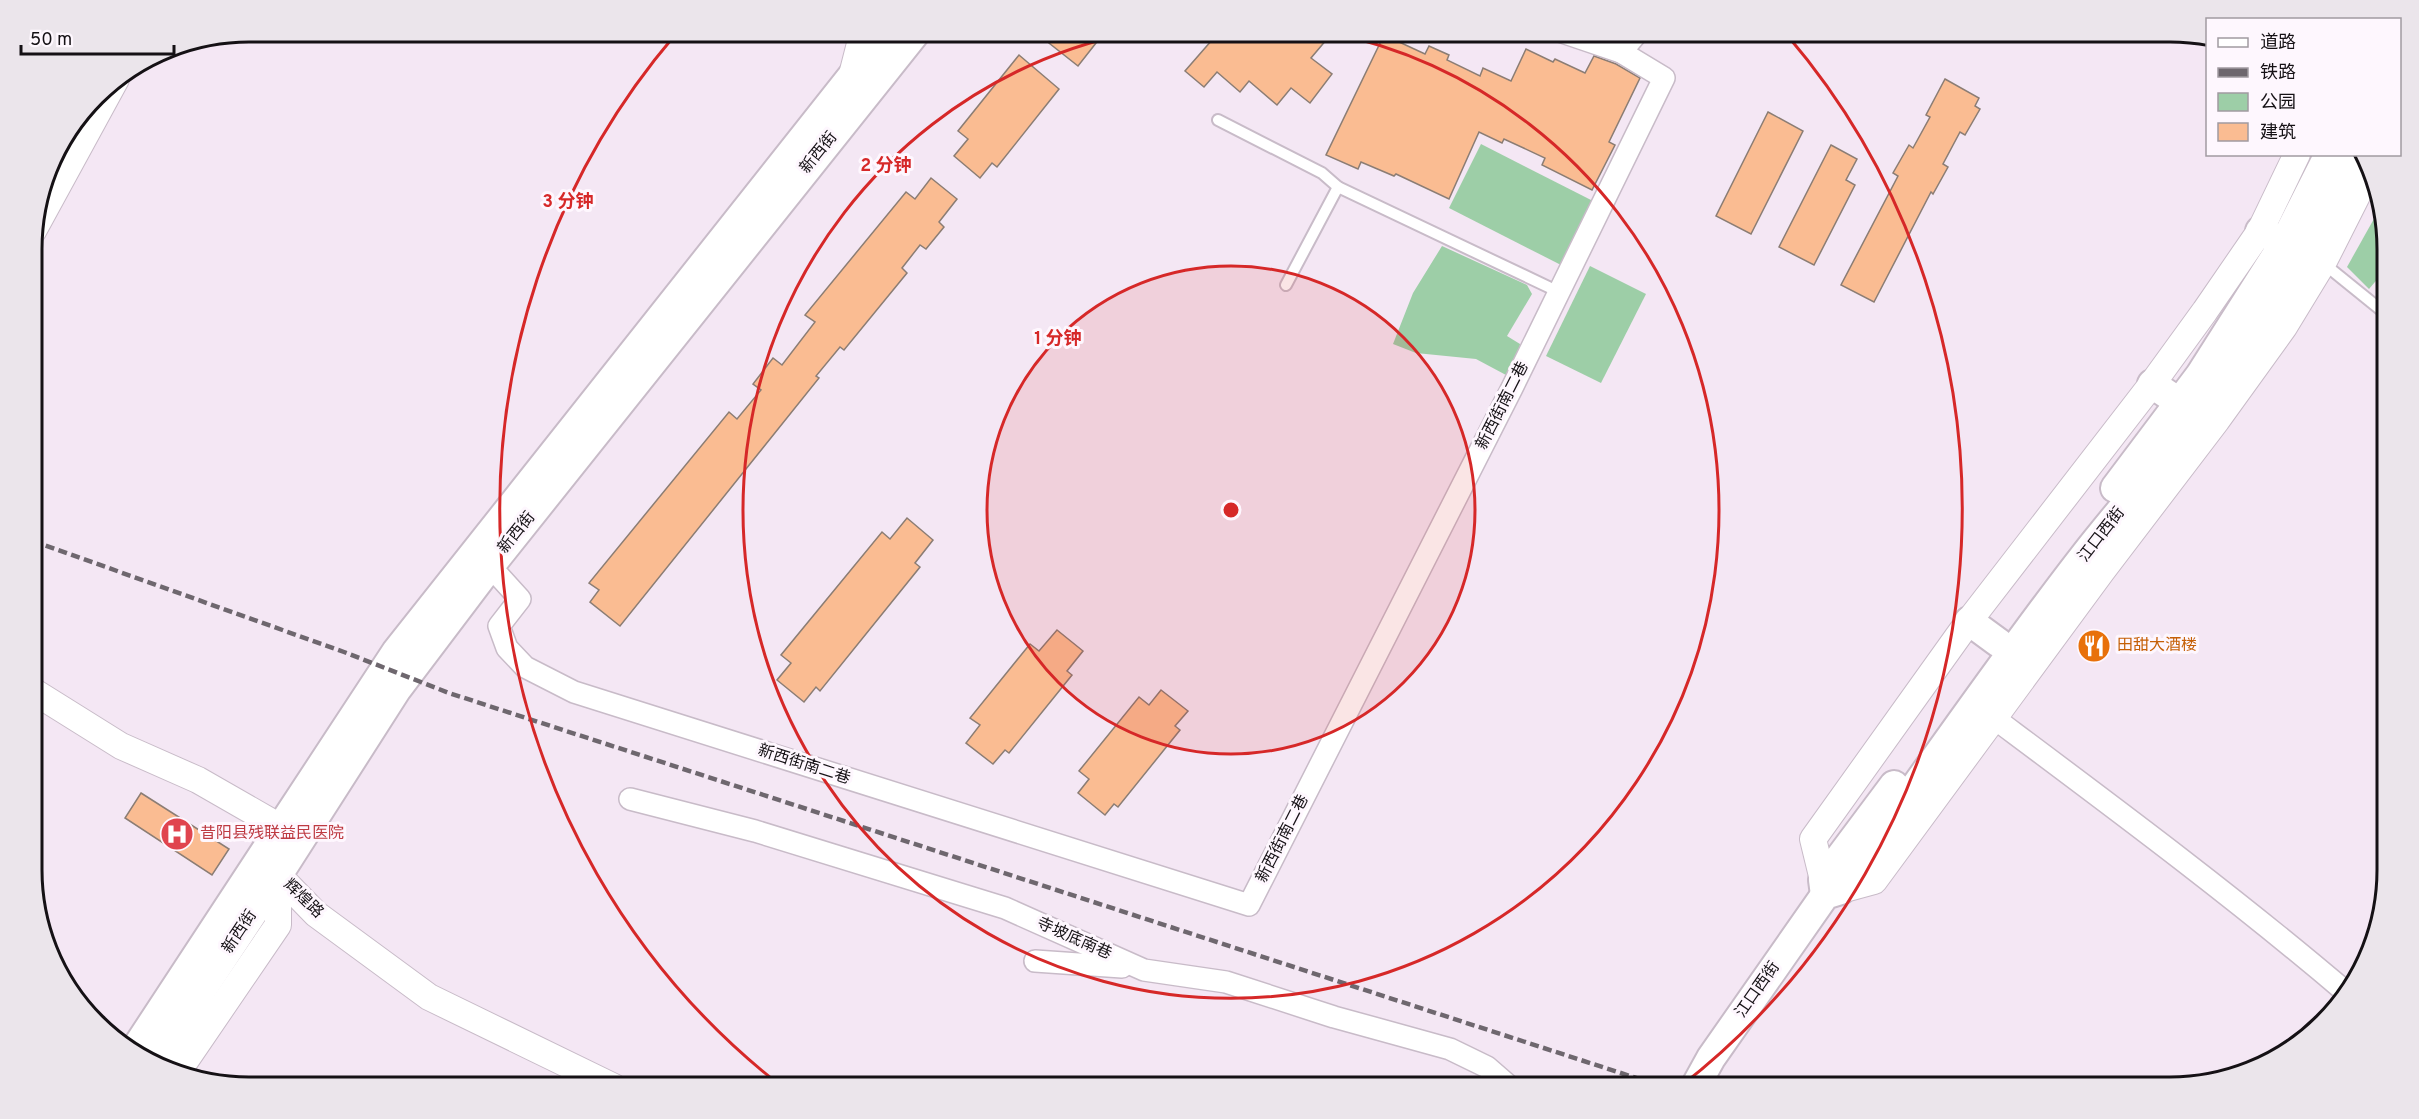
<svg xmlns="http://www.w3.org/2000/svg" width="2419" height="1119" font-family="Overpass,'Noto Sans SC',sans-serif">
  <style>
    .green { fill: #9dcea7 }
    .building { fill: #fabc92; stroke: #8b7d74; stroke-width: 1.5 }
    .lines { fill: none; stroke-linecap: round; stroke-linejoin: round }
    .service-casing { stroke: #c8bbc8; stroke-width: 14 }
    .minor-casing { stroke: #c8bbc8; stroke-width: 24 }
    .tertiary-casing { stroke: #c8bbc8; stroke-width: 28 }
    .secondary-casing { stroke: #c8bbc8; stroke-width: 32 }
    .service { stroke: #fff; stroke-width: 10 }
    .minor { stroke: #fff; stroke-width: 21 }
    .tertiary { stroke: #fff; stroke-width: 26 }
    .secondary { stroke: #fff; stroke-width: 28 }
    .rail { stroke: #6e676e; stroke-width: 4.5; stroke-dasharray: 9 4.5; stroke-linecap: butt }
    .ring { fill: none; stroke: #d62828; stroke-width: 3 }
    .labels { text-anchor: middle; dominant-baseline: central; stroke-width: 6; stroke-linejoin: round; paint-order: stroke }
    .street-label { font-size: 16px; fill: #151115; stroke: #fef7fe }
    .food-label { font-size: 16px; fill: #c56008; stroke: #fef7fe; text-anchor: start }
    .health-label { font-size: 16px; fill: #be3a42; stroke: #fef7fe; text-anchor: start }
    .rim { fill: none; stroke: #151115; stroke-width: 3 }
    .centre { fill: #d62828; stroke: #fef7fe; stroke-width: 3 }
    .ring-label { font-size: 18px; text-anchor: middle; font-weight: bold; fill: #d62828; stroke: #fef7fe; stroke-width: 6; stroke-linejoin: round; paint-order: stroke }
  </style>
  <rect width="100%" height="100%" fill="#f4e7f4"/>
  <g class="green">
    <path d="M 1481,144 L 1593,201 L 1561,265 L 1449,208 Z"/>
    <path d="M 2380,208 L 2386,221 L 2386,269 L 2369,289 L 2347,267 Z"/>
    <path d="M 1442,246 L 1527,285 L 1532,294 L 1507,336 L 1520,344 L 1518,362 L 1506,375 L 1476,359 L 1416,353 L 1393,344 L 1413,293 Z"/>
    <path d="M 1590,266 L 1646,294 L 1601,383 L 1546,356 Z"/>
  </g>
  <g class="building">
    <path d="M 1035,32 L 1097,32 L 1091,39 L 1096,43 L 1078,66 Z"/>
    <path d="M 1219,32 L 1333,32 L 1311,58 L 1332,74 L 1310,103 L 1291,88 L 1277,105 L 1249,81 L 1240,92 L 1217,72 L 1204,87 L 1185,71 Z"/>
    <path d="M 1384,35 L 1425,54 L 1429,46 L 1449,55 L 1447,60 L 1480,76 L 1483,68 L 1511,81 L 1526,49 L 1553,62 L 1555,59 L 1585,73 L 1594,56 L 1616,64 L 1640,78 L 1609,142 L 1615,145 L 1592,190 L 1542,165 L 1545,158 L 1504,139 L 1502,143 L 1479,132 L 1449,199 L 1396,174 L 1394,176 L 1361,162 L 1358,169 L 1326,155 Z"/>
    <path d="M 1019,55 L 1059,89 L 997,167 L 992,163 L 980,178 L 954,156 L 968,139 L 958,131 Z"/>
    <path d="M 1945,79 L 1979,98 L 1975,106 L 1980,109 L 1965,135 L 1960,132 L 1943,164 L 1948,167 L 1933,194 L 1931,192 L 1874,302 L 1841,285 L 1898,176 L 1893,173 L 1909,145 L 1913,148 L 1930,117 L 1926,115 Z"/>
    <path d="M 1768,112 L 1803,131 L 1751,234 L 1716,216 Z"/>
    <path d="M 1831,145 L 1857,159 L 1846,180 L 1855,185 L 1814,265 L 1779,247 Z"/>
    <path d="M 931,178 L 957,199 L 939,222 L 944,227 L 926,249 L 920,245 L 902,268 L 907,273 L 844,350 L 840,347 L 816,376 L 819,378 L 620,626 L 590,602 L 599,590 L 589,583 L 729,412 L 737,419 L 761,390 L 753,384 L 773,358 L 782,365 L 815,322 L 805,315 L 906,192 L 915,199 Z"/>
    <path d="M 907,518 L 933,540 L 915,563 L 920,567 L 820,691 L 816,687 L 804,702 L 777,680 L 791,663 L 781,655 L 882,532 L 890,539 Z"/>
    <path d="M 1057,630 L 1083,651 L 1067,671 L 1072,675 L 1009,753 L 1005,750 L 993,764 L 966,743 L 980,725 L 970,718 L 1030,644 L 1039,651 Z"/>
    <path d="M 1161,690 L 1188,711 L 1175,726 L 1180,730 L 1118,807 L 1114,804 L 1105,815 L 1078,793 L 1089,779 L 1079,771 L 1139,697 L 1149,705 Z"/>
    <path d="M 141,793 L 229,849 L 212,875 L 125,818 Z"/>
  </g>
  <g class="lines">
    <g class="service-casing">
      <g id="service">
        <path d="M 1218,120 L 1322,173 L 1338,187"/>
        <path d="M 2323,263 L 2386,314"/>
        <path d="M 1286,285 L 1338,187 L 1559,292"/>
      </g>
    </g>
    <g class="minor-casing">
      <g id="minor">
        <path d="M 1621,52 L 1638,32"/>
        <path d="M 490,566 L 520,599 L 499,626 L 507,648 L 525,667 L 574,692 L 1249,905 L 1512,388 L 1664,78 L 1621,52 L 1562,32"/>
        <path d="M 1994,718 C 2113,807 2233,896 2347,993"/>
        <path d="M 630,799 L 755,831 L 1005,908 L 1144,970 L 1226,982 L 1334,1017 L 1450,1049 L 1487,1067 L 1510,1087"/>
        <path d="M 1035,961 L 1122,967"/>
      </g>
    </g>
    <g class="tertiary-casing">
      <g id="tertiary">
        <path d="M 852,75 L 863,32"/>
        <path d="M 33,231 L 116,79"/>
        <path d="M 33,691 L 121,746 L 198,780 L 280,827 L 278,875 L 316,914 L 429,997 L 614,1087"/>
        <path d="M 1823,880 L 1813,839 L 1969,621 L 2152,384 L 2205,311 L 2260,231 L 2297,154"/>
        <path d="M 1841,890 L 1874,881 L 2102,571 L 2217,420 L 2284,327 L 2323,263 L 2367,176"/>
        <path d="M 177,1073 L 278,925 L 278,875"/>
      </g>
    </g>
    <g class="secondary-casing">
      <g id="secondary">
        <path d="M 2260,231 L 2284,243"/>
        <path d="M 2152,384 L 2179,402"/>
        <path d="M 2115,488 L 2200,375 L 2284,243 L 2329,154"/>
        <path d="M 1969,621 L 1999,643"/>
        <path d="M 1825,895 L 1823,880 L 1894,785"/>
        <path d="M 136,1048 L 396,652 L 887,32"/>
        <path d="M 154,1062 L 278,875 L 397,689 L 490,566 L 916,32"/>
        <path d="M 1695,1087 L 1711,1058 L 1825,895 L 1841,890 C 1922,779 2000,664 2084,556 C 2123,506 2166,459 2203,407 C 2262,328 2312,243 2354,154"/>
      </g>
    </g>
    <use href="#service" class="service"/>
    <use href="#minor" class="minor"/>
    <use href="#tertiary" class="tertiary"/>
    <use href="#secondary" class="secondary"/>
    <path class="rail" d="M 33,541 L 344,652 L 449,693 L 1664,1087"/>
  </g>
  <circle cx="1231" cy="510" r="244" fill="#d62828" fill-opacity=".12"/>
  <g class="ring">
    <circle cx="1231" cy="510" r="244"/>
    <path d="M1328 32A488 488 0 1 1 1134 32"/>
    <path d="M781 1086A731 731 0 0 1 675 35M1787 35A731 731 0 0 1 1681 1086"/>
  </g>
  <defs>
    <g id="restaurant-disc" transform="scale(1.725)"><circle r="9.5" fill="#e8710a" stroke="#fef7fe"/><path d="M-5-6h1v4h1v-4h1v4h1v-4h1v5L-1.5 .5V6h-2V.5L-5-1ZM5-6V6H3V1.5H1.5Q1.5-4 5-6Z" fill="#fff"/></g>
    <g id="hospital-disc" transform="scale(1.725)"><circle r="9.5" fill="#e0444e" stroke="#fef7fe"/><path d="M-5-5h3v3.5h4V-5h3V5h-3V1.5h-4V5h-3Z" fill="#fff"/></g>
  </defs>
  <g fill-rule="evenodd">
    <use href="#restaurant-disc" x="2094" y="646"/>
    <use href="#hospital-disc" x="177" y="834"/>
  </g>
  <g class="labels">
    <g class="street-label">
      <text transform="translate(819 153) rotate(-51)">新西街</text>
      <text transform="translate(1503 406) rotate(-63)">新西街南二巷</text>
      <text transform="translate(517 533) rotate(-51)">新西街</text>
      <text transform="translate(2102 535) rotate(-52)">江口西街</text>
      <text transform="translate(804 765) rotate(18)">新西街南二巷</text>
      <text transform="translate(1283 839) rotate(-63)">新西街南二巷</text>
      <text transform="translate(303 899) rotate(44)">辉煌路</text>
      <text transform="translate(240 932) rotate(-56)">新西街</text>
      <text transform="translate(1074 939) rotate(24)">寺坡底南巷</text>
      <text transform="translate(1758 990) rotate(-55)">江口西街</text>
    </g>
    <g class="food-label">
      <text x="2117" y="646">田甜大酒楼</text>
    </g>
    <g class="health-label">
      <text x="200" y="834">昔阳县残联益民医院</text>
    </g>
  </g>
  <path d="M0 0H2419V1119H0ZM249 42H2170A207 207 0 0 1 2377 249V870A207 207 0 0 1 2170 1077H249A207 207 0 0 1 42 870V249A207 207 0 0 1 249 42Z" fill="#ebe5eb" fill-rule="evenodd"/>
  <path class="rim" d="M249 42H2170A207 207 0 0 1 2377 249V870A207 207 0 0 1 2170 1077H249A207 207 0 0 1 42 870V249A207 207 0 0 1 249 42Z"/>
  <circle cx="1231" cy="510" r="9" class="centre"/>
  <g class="ring-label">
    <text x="886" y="171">2 分钟</text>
    <text x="568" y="207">3 分钟</text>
    <text x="1058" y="344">1 分钟</text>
  </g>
  <rect x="2206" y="18" width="195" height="138" fill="#fef7fe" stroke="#a19ba1" stroke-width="1.5"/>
  <rect x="2218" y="38" width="30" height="9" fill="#ffffff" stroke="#a19ba1" stroke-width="1.5"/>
  <text x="2260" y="48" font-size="18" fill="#151115">道路</text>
  <rect x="2218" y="68" width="30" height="9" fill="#6e676e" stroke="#a19ba1" stroke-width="1.5"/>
  <text x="2260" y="78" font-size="18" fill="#151115">铁路</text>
  <rect x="2218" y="93" width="30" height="18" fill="#9dcea7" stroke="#a19ba1" stroke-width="1.5"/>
  <text x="2260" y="108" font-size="18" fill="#151115">公园</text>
  <rect x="2218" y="123" width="30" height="18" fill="#fabc92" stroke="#a19ba1" stroke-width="1.5"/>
  <text x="2260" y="138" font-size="18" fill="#151115">建筑</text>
  <path d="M21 45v9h153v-9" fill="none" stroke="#151115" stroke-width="3"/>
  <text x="30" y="45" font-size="18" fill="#151115" stroke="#fef7fe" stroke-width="4.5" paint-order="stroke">50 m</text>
</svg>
